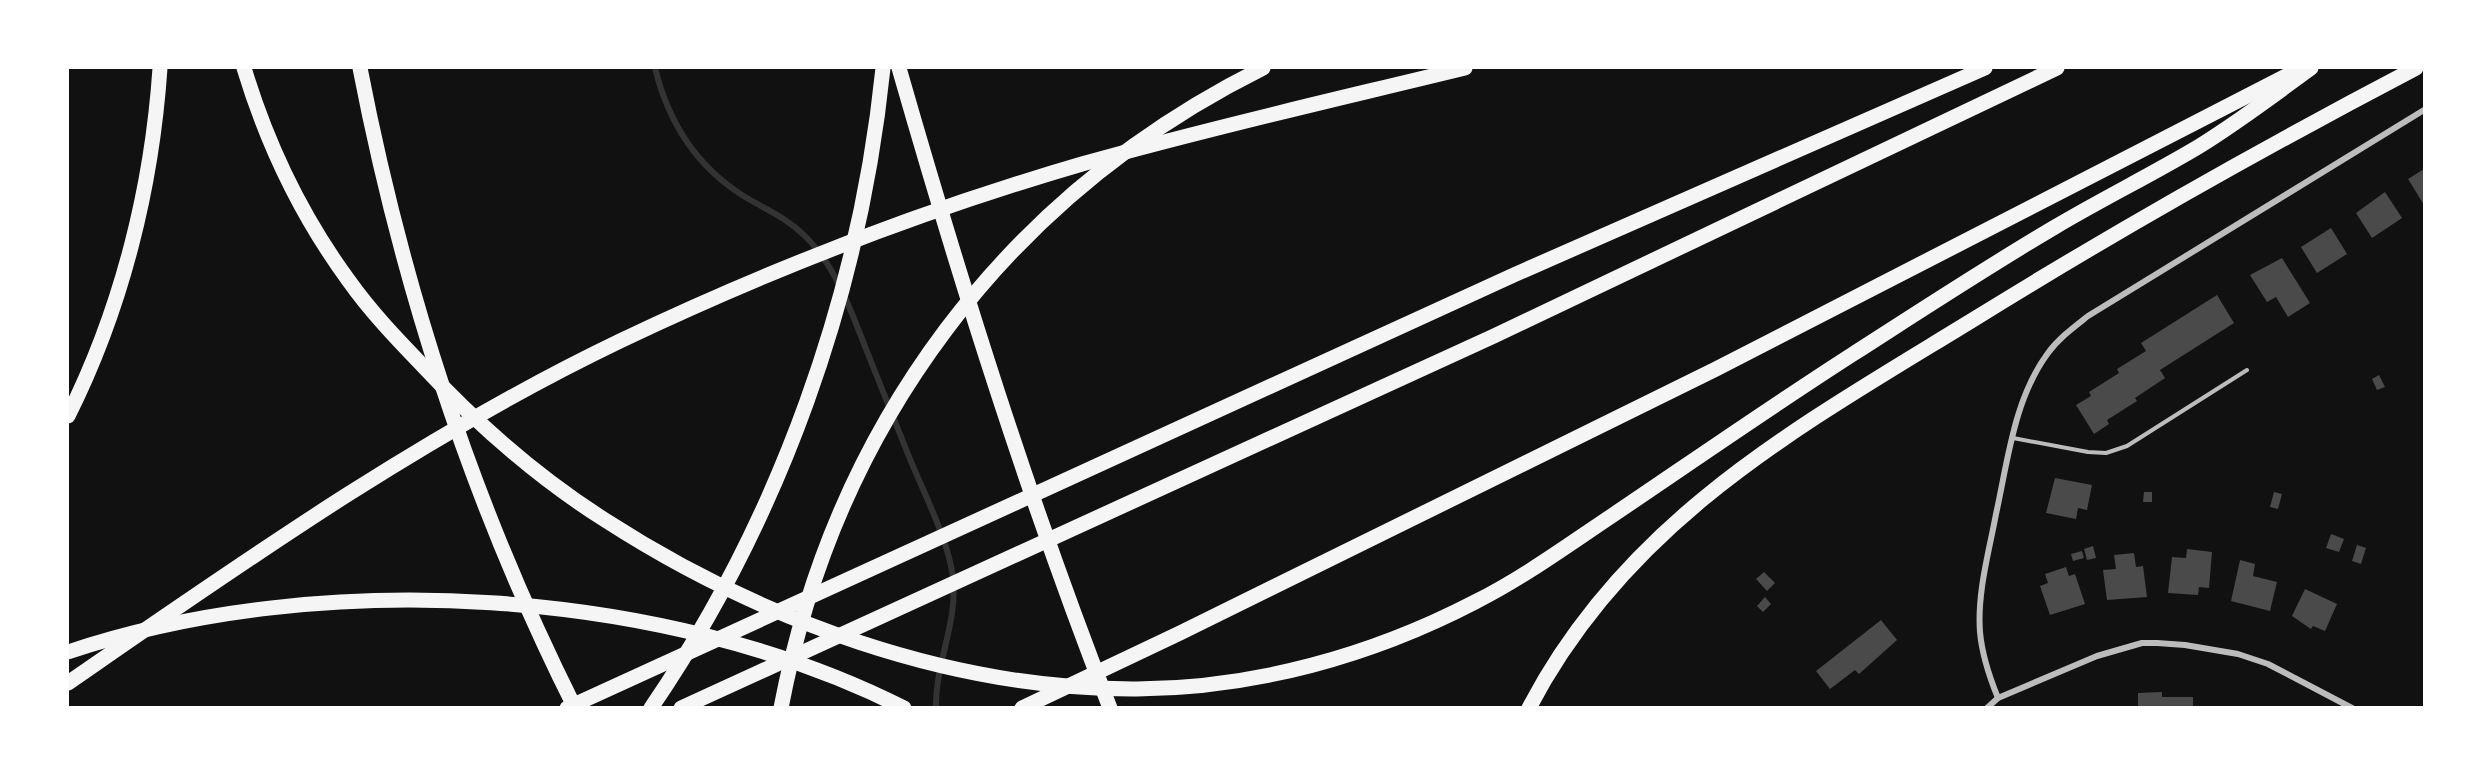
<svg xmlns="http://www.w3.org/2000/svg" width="2492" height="775" font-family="'Open Sans',sans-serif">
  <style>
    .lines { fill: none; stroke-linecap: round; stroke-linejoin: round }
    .stream { stroke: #333; stroke-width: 6 }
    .building { fill: #4a4a4a }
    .service { stroke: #bcbcbc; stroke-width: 4 }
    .minor { stroke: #bcbcbc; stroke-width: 6 }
    .motorway { stroke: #f5f5f5; stroke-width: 15 }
  </style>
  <rect width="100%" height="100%" fill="#111"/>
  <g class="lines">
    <path class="stream" d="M 655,68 C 668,121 695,165 742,195 C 766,210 786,217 806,237 C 836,267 851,311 866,349 C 881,386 895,422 910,459 C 924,493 949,542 953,578 C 958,623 935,663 936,708"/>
  </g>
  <g class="building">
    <path d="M 2424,169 L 2424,205 L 2408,179 Z"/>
    <path d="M 2385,192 L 2402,218 L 2372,238 L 2356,213 Z"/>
    <path d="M 2331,228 L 2347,254 L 2317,273 L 2301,247 Z"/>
    <path d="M 2282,258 L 2310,303 L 2288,317 L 2276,297 L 2267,302 L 2250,275 Z"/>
    <path d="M 2217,295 L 2234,323 L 2160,370 L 2165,378 L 2135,398 L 2137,401 L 2107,420 L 2109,424 L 2094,434 L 2076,405 L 2091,396 L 2089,392 L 2119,373 L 2117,369 L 2146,351 L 2141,343 Z"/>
    <path d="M 2379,375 L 2385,387 L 2377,390 L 2372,379 Z"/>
    <path d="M 2055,478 L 2092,485 L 2087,510 L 2078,508 L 2076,519 L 2046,513 Z"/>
    <path d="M 2144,492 L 2152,492 L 2152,502 L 2143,502 Z"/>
    <path d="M 2274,492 L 2282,494 L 2278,509 L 2270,507 Z"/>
    <path d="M 2331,534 L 2344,539 L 2339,552 L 2326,548 Z"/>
    <path d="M 2357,545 L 2366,548 L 2361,564 L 2352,561 Z"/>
    <path d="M 2093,546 L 2096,558 L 2087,560 L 2084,549 Z"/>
    <path d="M 2187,549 L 2212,552 L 2209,588 L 2199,587 L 2198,595 L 2168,593 L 2172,557 L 2186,558 Z"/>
    <path d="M 2082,551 L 2084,558 L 2073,561 L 2071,554 Z"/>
    <path d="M 2134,553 L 2136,567 L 2143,566 L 2147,597 L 2107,600 L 2103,570 L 2116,569 L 2114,555 Z"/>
    <path d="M 2240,560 L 2255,564 L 2253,576 L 2277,582 L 2270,611 L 2231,601 Z"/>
    <path d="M 2066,567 L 2069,576 L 2075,574 L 2085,604 L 2050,615 L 2040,586 L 2048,583 L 2045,574 Z"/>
    <path d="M 1764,572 L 1775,583 L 1767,591 L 1756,579 Z"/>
    <path d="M 2305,589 L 2337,604 L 2325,631 L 2313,626 L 2311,629 L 2292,616 Z"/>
    <path d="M 1765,597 L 1771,604 L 1763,612 L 1757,606 Z"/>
    <path d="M 1881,620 L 1897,640 L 1859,674 L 1855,670 L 1830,689 L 1816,671 Z"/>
    <path d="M 2162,692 L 2162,697 L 2193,697 L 2193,708 L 2138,708 L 2138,693 Z"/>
  </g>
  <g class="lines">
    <path class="service" d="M 2013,438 L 2088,452 L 2106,453 L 2127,446 L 2247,370"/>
    <g class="minor">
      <path d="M 1998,698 C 1989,676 1982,655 1980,632 C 1977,593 1989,552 1996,514 C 2008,460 2014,399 2048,353 C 2059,338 2074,327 2088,316 L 2424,110"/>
      <path d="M 1987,708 L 1998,698 L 2097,656 L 2142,643 L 2157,643 L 2185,645 L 2238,654 L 2268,664 L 2352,708"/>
    </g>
    <g class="motorway">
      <path d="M 244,68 C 267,144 302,217 349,281 C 371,312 397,339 423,366 C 477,424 537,477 605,520 C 760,620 951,690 1137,689 C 1255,688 1371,656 1475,602 C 1523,578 1568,545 1613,515 C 1693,461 1772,406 1853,354 C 1920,311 1987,267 2055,227 C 2102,199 2151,175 2198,147 C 2237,123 2274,95 2311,68"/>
      <path d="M 360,68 C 403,290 473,505 575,708"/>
      <path d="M 899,68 C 961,284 1028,498 1110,708"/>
      <path d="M 68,416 C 122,308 152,187 160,68"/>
      <path d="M 68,652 C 321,567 665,587 904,708"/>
      <path d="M 68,683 C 246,560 424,435 620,341 C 769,270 924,210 1082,164 C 1209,128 1338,99 1465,68"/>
      <path d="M 567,708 L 1516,274 L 1985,68"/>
      <path d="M 651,708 C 780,519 860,294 883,68"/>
      <path d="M 681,708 L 1494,336 L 2057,68"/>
      <path d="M 781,708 C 835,425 1006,196 1263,68"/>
      <path d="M 1022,708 L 1180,633 L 1716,369 L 2292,73"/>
      <path d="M 1529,708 C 1627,520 1798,427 1971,321 C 2116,231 2265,147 2416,68"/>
    </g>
  </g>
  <rect width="2492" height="775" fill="none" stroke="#ffffff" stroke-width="138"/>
</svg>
